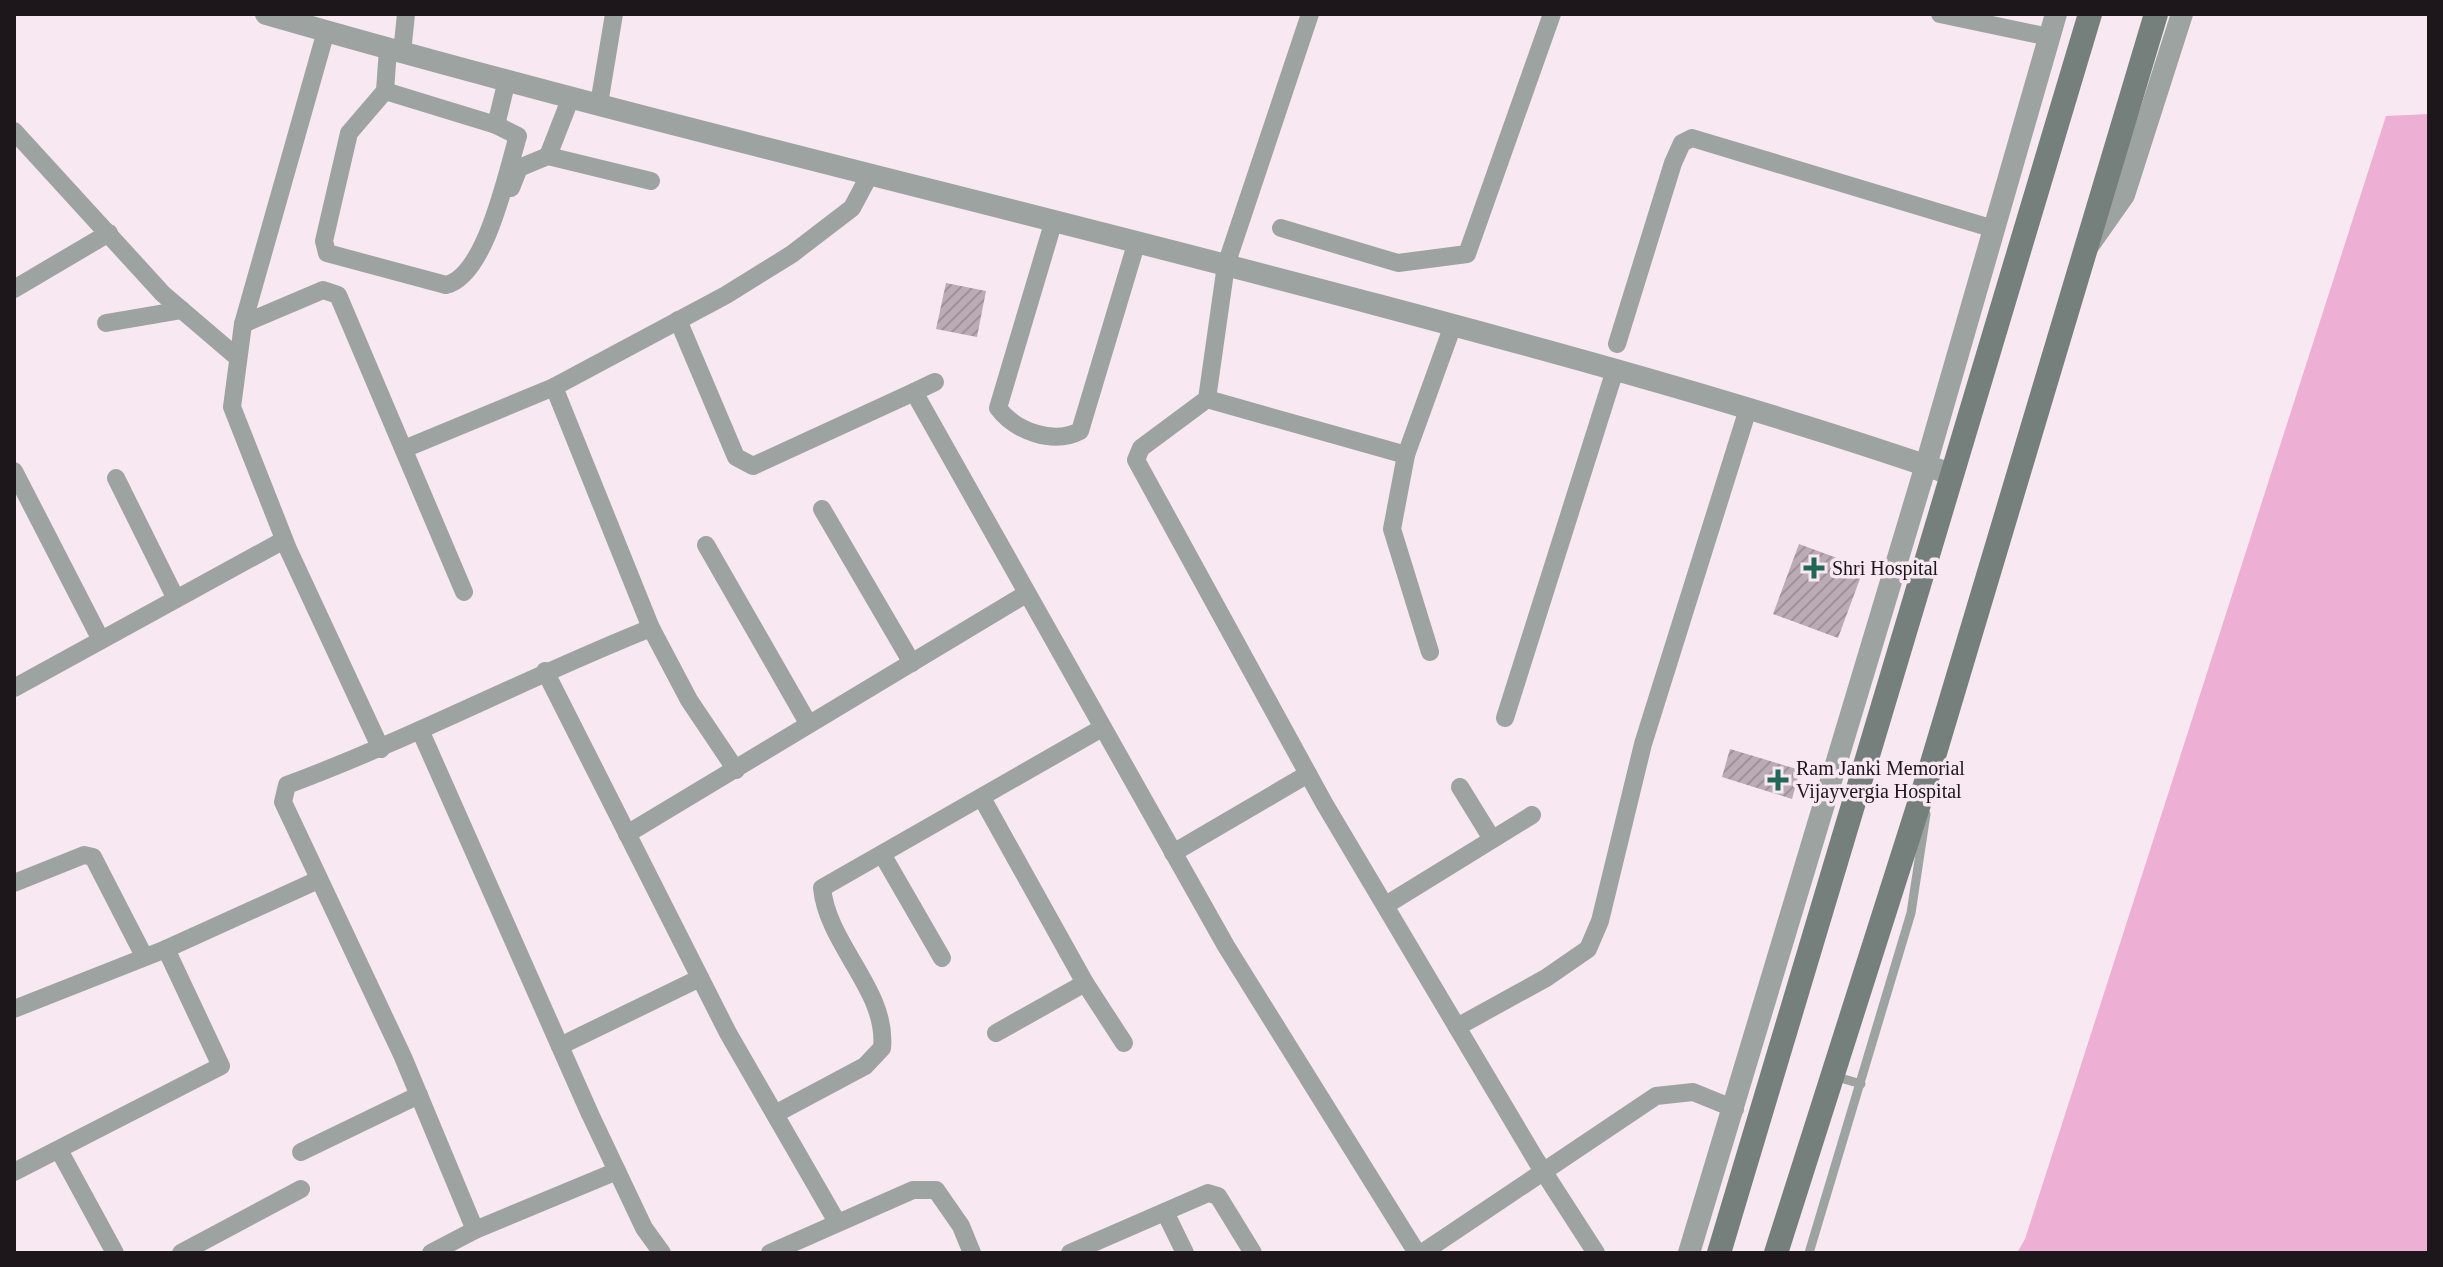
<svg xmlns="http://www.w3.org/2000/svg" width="2443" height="1267" font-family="Georgia,serif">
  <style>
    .grass { fill: #eeafd5 }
    .building { fill: url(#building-hatch) }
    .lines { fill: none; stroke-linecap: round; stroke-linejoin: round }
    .service { stroke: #9ca3a1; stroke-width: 9 }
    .minor { stroke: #9ca3a1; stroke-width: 18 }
    .tertiary { stroke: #9ca3a1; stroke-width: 22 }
    .secondary { stroke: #75807c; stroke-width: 24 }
    .poi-dot { fill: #236759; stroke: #f8e8f1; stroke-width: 3 }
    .labels { text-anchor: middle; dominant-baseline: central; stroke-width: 7; stroke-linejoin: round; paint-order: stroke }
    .poi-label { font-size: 20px; fill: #1d171b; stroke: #f8e8f1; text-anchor: start }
  </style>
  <defs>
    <pattern id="building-hatch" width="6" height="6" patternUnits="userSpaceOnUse" patternTransform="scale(2)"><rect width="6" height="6" fill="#baabb4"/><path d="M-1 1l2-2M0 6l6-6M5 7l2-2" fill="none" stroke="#9f929a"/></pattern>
  </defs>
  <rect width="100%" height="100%" fill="#f8e8f1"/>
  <path class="grass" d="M 2429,114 L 2429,1253 L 2017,1253 L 2025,1239 L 2386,116 Z"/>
  <g class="building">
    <path d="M 946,283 L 986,291 L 977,337 L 936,329 Z"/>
    <path d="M 1799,544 L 1864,568 L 1838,638 L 1773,614 Z"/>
    <path d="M 1730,749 L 1800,770 L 1792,799 L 1722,777 Z"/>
  </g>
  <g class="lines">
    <g class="service">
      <path d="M 1834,1076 L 1861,1084"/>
      <path d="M 1809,1253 L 1911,913 L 1926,814"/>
    </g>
    <g class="minor">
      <path d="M 1310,14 L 1226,265 L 1207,399 L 1141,448 L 1136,460 L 1324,803 L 1536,1160 L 1596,1253"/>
      <path d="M 1940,14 L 2049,37"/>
      <path d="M 326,31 L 243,324 L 232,407 L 288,549 L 381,749"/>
      <path d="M 388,49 L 385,91 L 349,133 L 324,241 L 327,253 L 446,285 C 486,276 507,172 518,136 L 496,125"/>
      <path d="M 402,53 L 406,14"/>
      <path d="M 385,91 L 496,125 L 507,80"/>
      <path d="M 571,97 L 548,156 L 651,181"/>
      <path d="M 599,104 L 614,14"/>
      <path d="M 14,131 L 163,294 L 238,358"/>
      <path d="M 511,188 L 519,168 L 548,156"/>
      <path d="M 1054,220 L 998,408 C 1015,431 1053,445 1080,431 L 1137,241"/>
      <path d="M 1281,228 L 1398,263 L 1467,254 L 1552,14"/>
      <path d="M 14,289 L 109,233"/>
      <path d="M 678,320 L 736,457 L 753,466 L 914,392 L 1226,946 L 1417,1253"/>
      <path d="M 106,323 L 182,310"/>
      <path d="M 243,324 L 323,290 L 338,295 L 464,592"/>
      <path d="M 1617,344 L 1673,163 L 1682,143 L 1692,138 L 1994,229"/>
      <path d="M 554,387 L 651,628 L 689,700 L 736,770"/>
      <path d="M 914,392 L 935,382"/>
      <path d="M 1207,399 L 1406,455"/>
      <path d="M 404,449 L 554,387 L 726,295 L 792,254 L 852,208 L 870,174"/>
      <path d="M 14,471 L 101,640"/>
      <path d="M 116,478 L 176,599"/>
      <path d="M 822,509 L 912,663"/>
      <path d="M 706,545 L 808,723"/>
      <path d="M 1430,652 L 1392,529 L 1406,455 L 1453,325"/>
      <path d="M 545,671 L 728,1033 L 837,1222"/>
      <path d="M 14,688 L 284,540"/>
      <path d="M 1505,718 L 1615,370"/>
      <path d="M 420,730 L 590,1114 L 644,1228 L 662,1253"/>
      <path d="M 1460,787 L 1492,839"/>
      <path d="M 982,798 L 1085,983 L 996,1033"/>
      <path d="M 627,834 L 1026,594"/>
      <path d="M 1173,853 L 1308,774"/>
      <path d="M 882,854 L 942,958"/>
      <path d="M 14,883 L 84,855 L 93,857 L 144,956"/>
      <path d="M 1386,905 L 1532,815"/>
      <path d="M 1085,983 L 1124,1043"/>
      <path d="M 14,1009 L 166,949 L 318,880"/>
      <path d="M 1457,1027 L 1546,978 L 1588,949 L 1600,921 L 1643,744 L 1748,409"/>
      <path d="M 560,1046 L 700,978"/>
      <path d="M 775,1114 L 865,1066 L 882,1048 C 888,991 828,946 822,888 L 1102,728"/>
      <path d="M 59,1150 L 115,1253"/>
      <path d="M 301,1152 L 419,1095"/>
      <path d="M 617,1171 L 475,1230 L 403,1057 L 283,802 L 287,785 C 411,739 528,677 651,628"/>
      <path d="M 14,1172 L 221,1066 L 166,949"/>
      <path d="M 1165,1212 L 1185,1253"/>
      <path d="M 181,1253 L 301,1189"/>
      <path d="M 431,1253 L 475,1230"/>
      <path d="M 770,1253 L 913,1190 L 936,1190 L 961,1226 L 972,1253"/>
      <path d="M 1070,1253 L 1208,1193 L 1218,1196 L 1253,1253"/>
      <path d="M 1422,1253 L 1656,1096 L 1693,1092 L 1735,1109"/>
    </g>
    <g class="tertiary">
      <path d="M 266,14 C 634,120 1008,206 1378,305 C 1570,356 1763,409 1951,474"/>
      <path d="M 2086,249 L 2124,195 L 2182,14"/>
      <path d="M 1689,1253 L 1926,465 L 2056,14"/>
    </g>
    <g class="secondary">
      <path d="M 1719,1253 L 2090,14"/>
      <path d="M 1776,1253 L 1932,763 L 2156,14"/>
    </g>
  </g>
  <g class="poi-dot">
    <path d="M1810 556h8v8h8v8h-8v8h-8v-8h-8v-8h8z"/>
    <path d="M1774 768h8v8h8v8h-8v8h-8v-8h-8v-8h8z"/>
  </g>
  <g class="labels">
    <g class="poi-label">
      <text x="1832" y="568">Shri Hospital</text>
      <text x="1796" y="768">Ram Janki Memorial<tspan x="1796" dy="23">Vijayvergia Hospital</tspan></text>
    </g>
  </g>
  <rect width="2443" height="1267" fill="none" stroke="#1d171b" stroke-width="32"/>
</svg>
